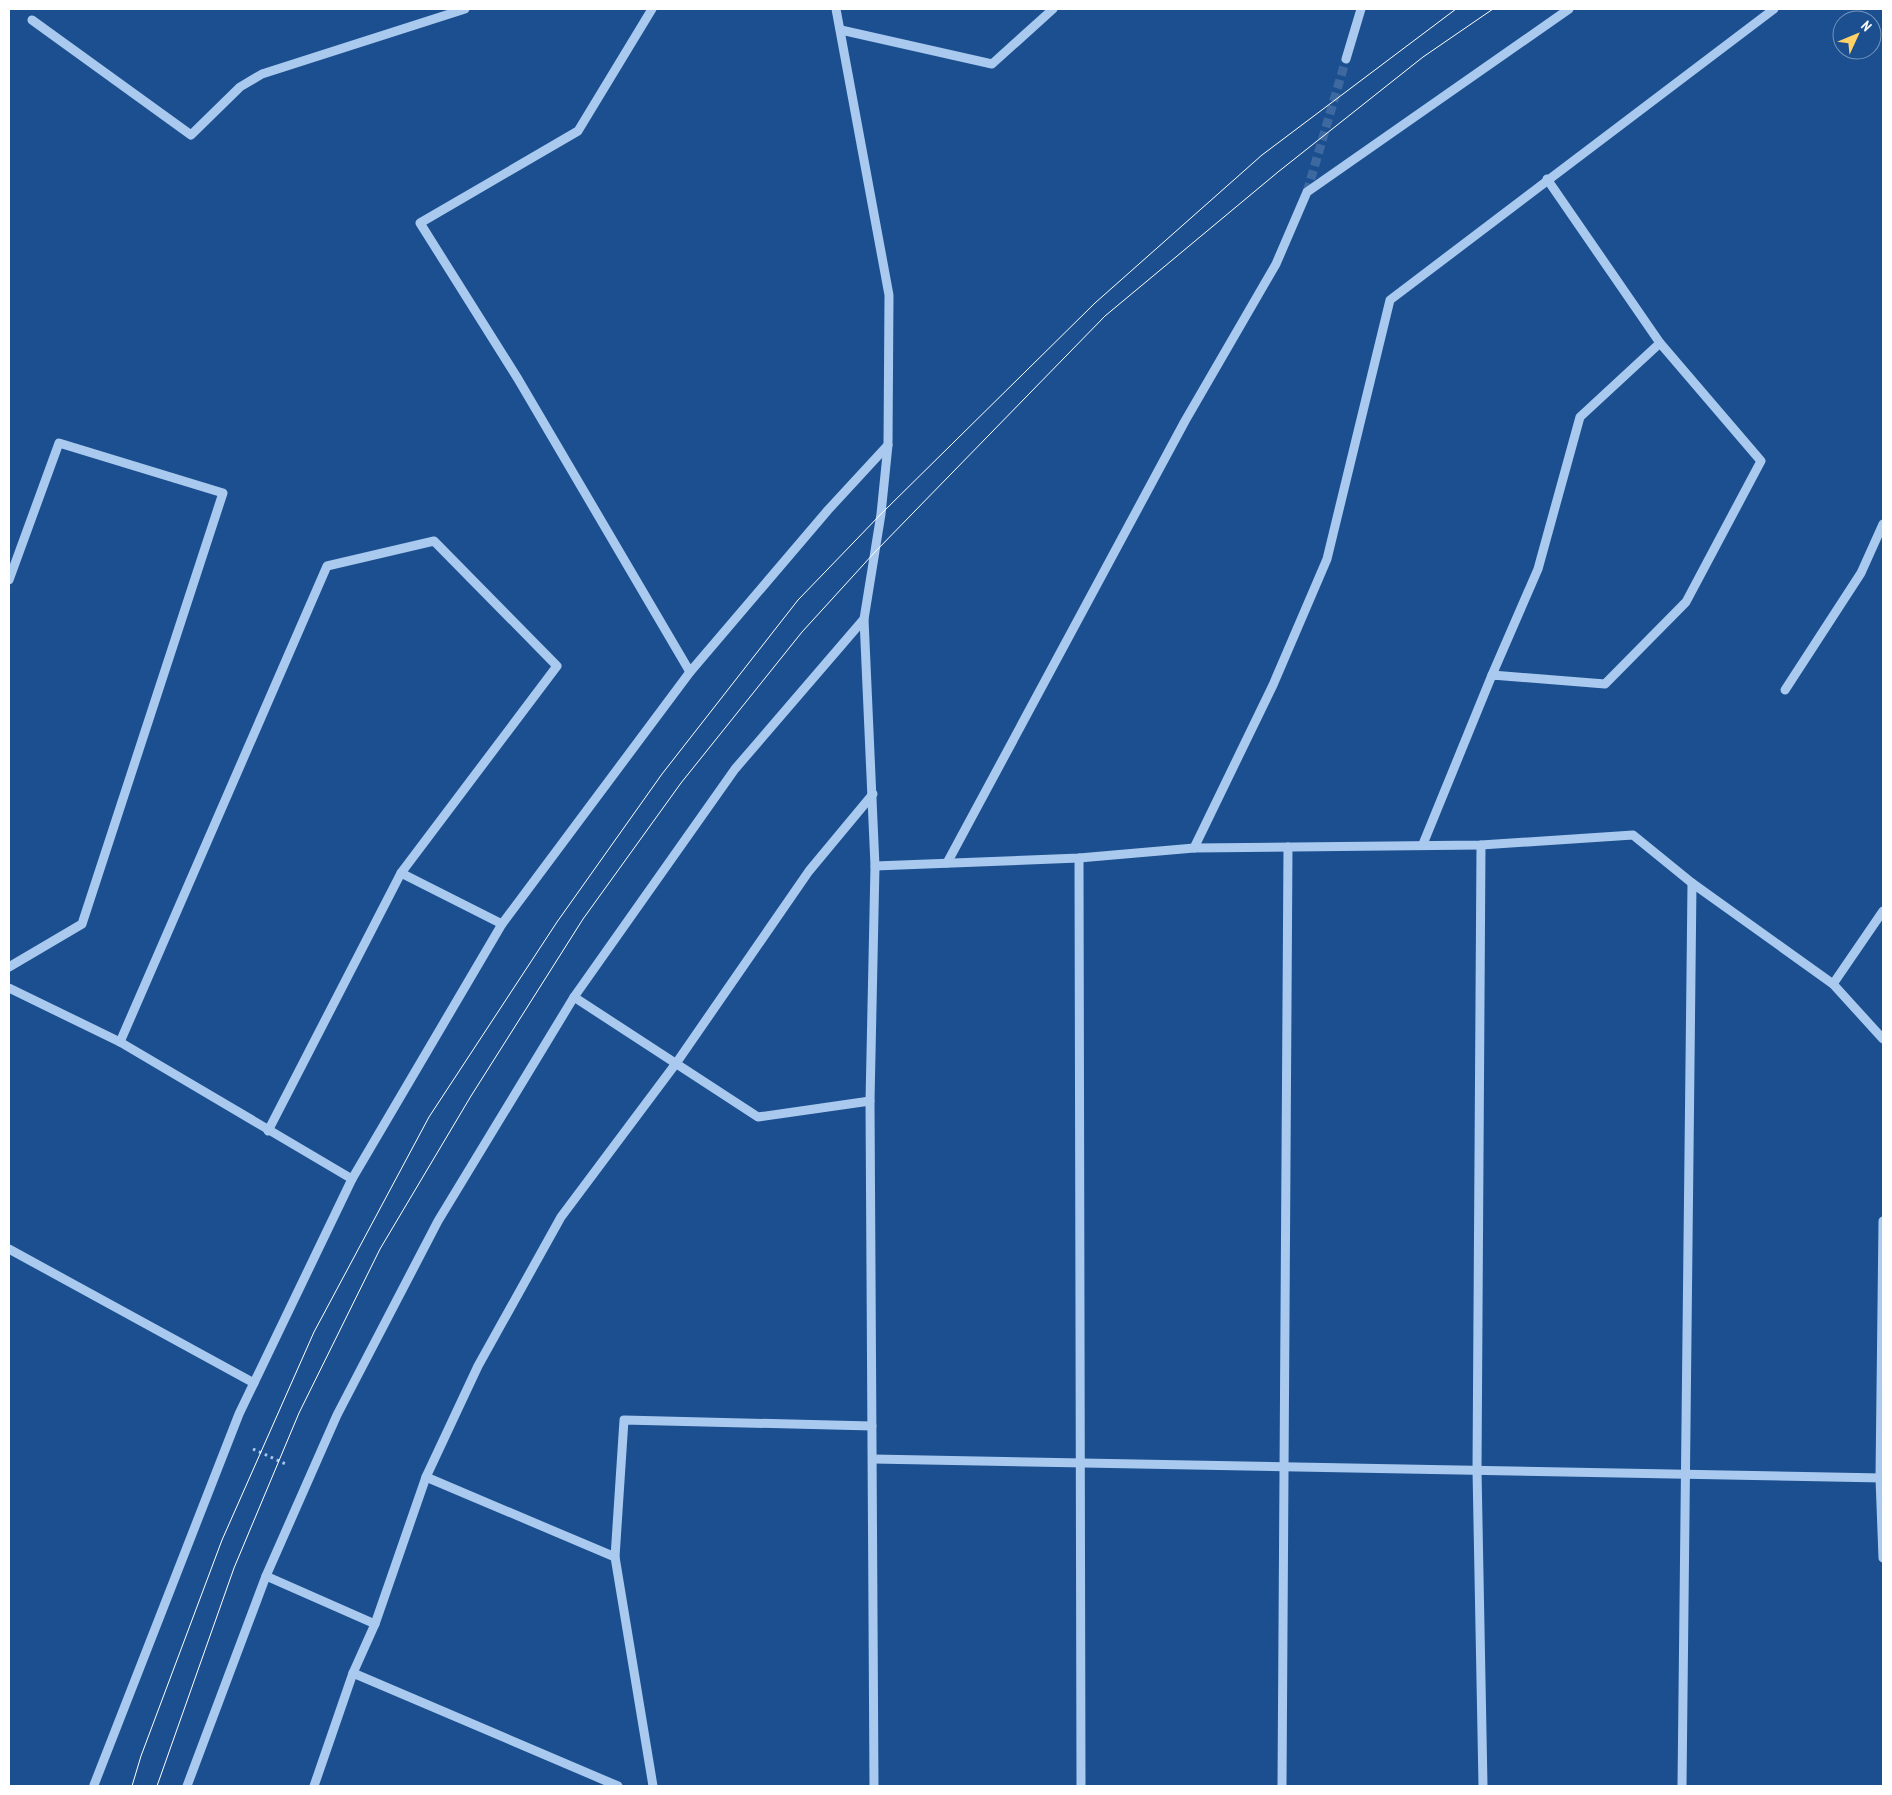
<svg xmlns="http://www.w3.org/2000/svg" width="1892" height="1795" font-family="'PT Sans Narrow',sans-serif">
  <style>
    .lines { fill: none; stroke-linecap: round; stroke-linejoin: round }
    .minor-tunnel { stroke: #3d69a0; stroke-width: 9; stroke-dasharray: 9 4.5; stroke-linecap: butt }
    .path { stroke: #a9c9ee; stroke-width: 3; stroke-dasharray: 2.5 4; stroke-linecap: butt }
    .minor { stroke: #a9c9ee; stroke-width: 9 }
    .tram { stroke: #fff; stroke-width: 1 }
  </style>
  <rect width="100%" height="100%" fill="#1b4f8f"/>
  <g class="lines">
    <path class="minor-tunnel" d="M 1307,192 L 1346,59"/>
    <path class="path" d="M 253,1449 L 288,1465"/>
    <g class="minor">
      <path d="M 652,9 L 578,131 L 420,223 L 518,379 L 690,672"/>
      <path d="M 836,9 L 889,295 L 888,445 L 881,514 L 864,619 L 875,866 L 870,1101 L 874,1786"/>
      <path d="M 32,20 L 191,135 L 240,87 L 262,74 L 465,9"/>
      <path d="M 841,30 L 992,64 L 1053,9"/>
      <path d="M 1346,59 L 1361,9"/>
      <path d="M 9,580 L 59,443 L 223,493 L 82,924 L 9,967"/>
      <path d="M 1492,675 L 1538,569 L 1580,417 L 1660,343"/>
      <path d="M 1785,690 L 1861,573 L 1883,524"/>
      <path d="M 1423,844 L 1492,675 L 1605,684 L 1686,602 L 1761,461 L 1660,343 L 1547,179"/>
      <path d="M 1481,845 L 1477,1470 L 1483,1786"/>
      <path d="M 1194,848 L 1273,685 L 1327,559 L 1390,300 L 1774,9"/>
      <path d="M 1079,858 L 1081,1786"/>
      <path d="M 947,863 L 1185,421 L 1276,264 L 1307,192 L 1569,9"/>
      <path d="M 875,866 L 1079,858 L 1194,848 L 1481,845 L 1633,835 L 1692,883 L 1833,984 L 1883,1039"/>
      <path d="M 401,873 L 502,924"/>
      <path d="M 1833,984 L 1883,911"/>
      <path d="M 9,988 L 120,1042 L 352,1179 L 502,924 L 690,672 L 828,510 L 888,445"/>
      <path d="M 574,997 L 758,1117 L 870,1101"/>
      <path d="M 120,1042 L 327,566 L 434,541 L 557,666 L 401,873 L 268,1131"/>
      <path d="M 1883,1221 L 1880,1478 L 1883,1558"/>
      <path d="M 9,1249 L 254,1383"/>
      <path d="M 873,1459 L 1883,1478"/>
      <path d="M 426,1477 L 615,1557"/>
      <path d="M 266,1576 L 375,1624"/>
      <path d="M 353,1673 L 618,1786"/>
      <path d="M 94,1785 L 239,1414 L 352,1179"/>
      <path d="M 187,1786 L 266,1576 L 337,1415 L 438,1221 L 574,997 L 735,769 L 864,619"/>
      <path d="M 314,1786 L 353,1673 L 375,1624 L 426,1477 L 478,1366 L 561,1217 L 677,1062 L 809,871 L 873,794"/>
      <path d="M 653,1786 L 615,1557 L 624,1420 L 872,1426"/>
      <path d="M 1282,1786 L 1288,847"/>
      <path d="M 1682,1786 L 1692,883"/>
    </g>
    <g class="tram">
      <path d="M 132,1786 L 141,1756 L 222,1540 L 314,1332 L 429,1117 L 557,922 L 662,774 L 798,600 L 881,514 L 1095,303 L 1262,155 L 1456,9"/>
      <path d="M 157,1786 L 234,1568 L 299,1413 L 380,1249 L 471,1096 L 583,919 L 681,783 L 802,632 L 874,553 L 1105,316 L 1278,172 L 1423,57 L 1493,9"/>
    </g>
  </g>
  <rect width="1892" height="1795" fill="none" stroke="#ffffff" stroke-width="20"/>
  <g transform="translate(1857 35) rotate(46)"><circle r="24" fill="#1b4f8f" stroke="#7695bc"/>
  <path d="M0-4L9 19L0 12L-9 19Z" fill="#ffd166"/>
  <text y="-8" font-size="14" font-weight="bold" text-anchor="middle" fill="#ffffff">N</text>
  </g>
</svg>
